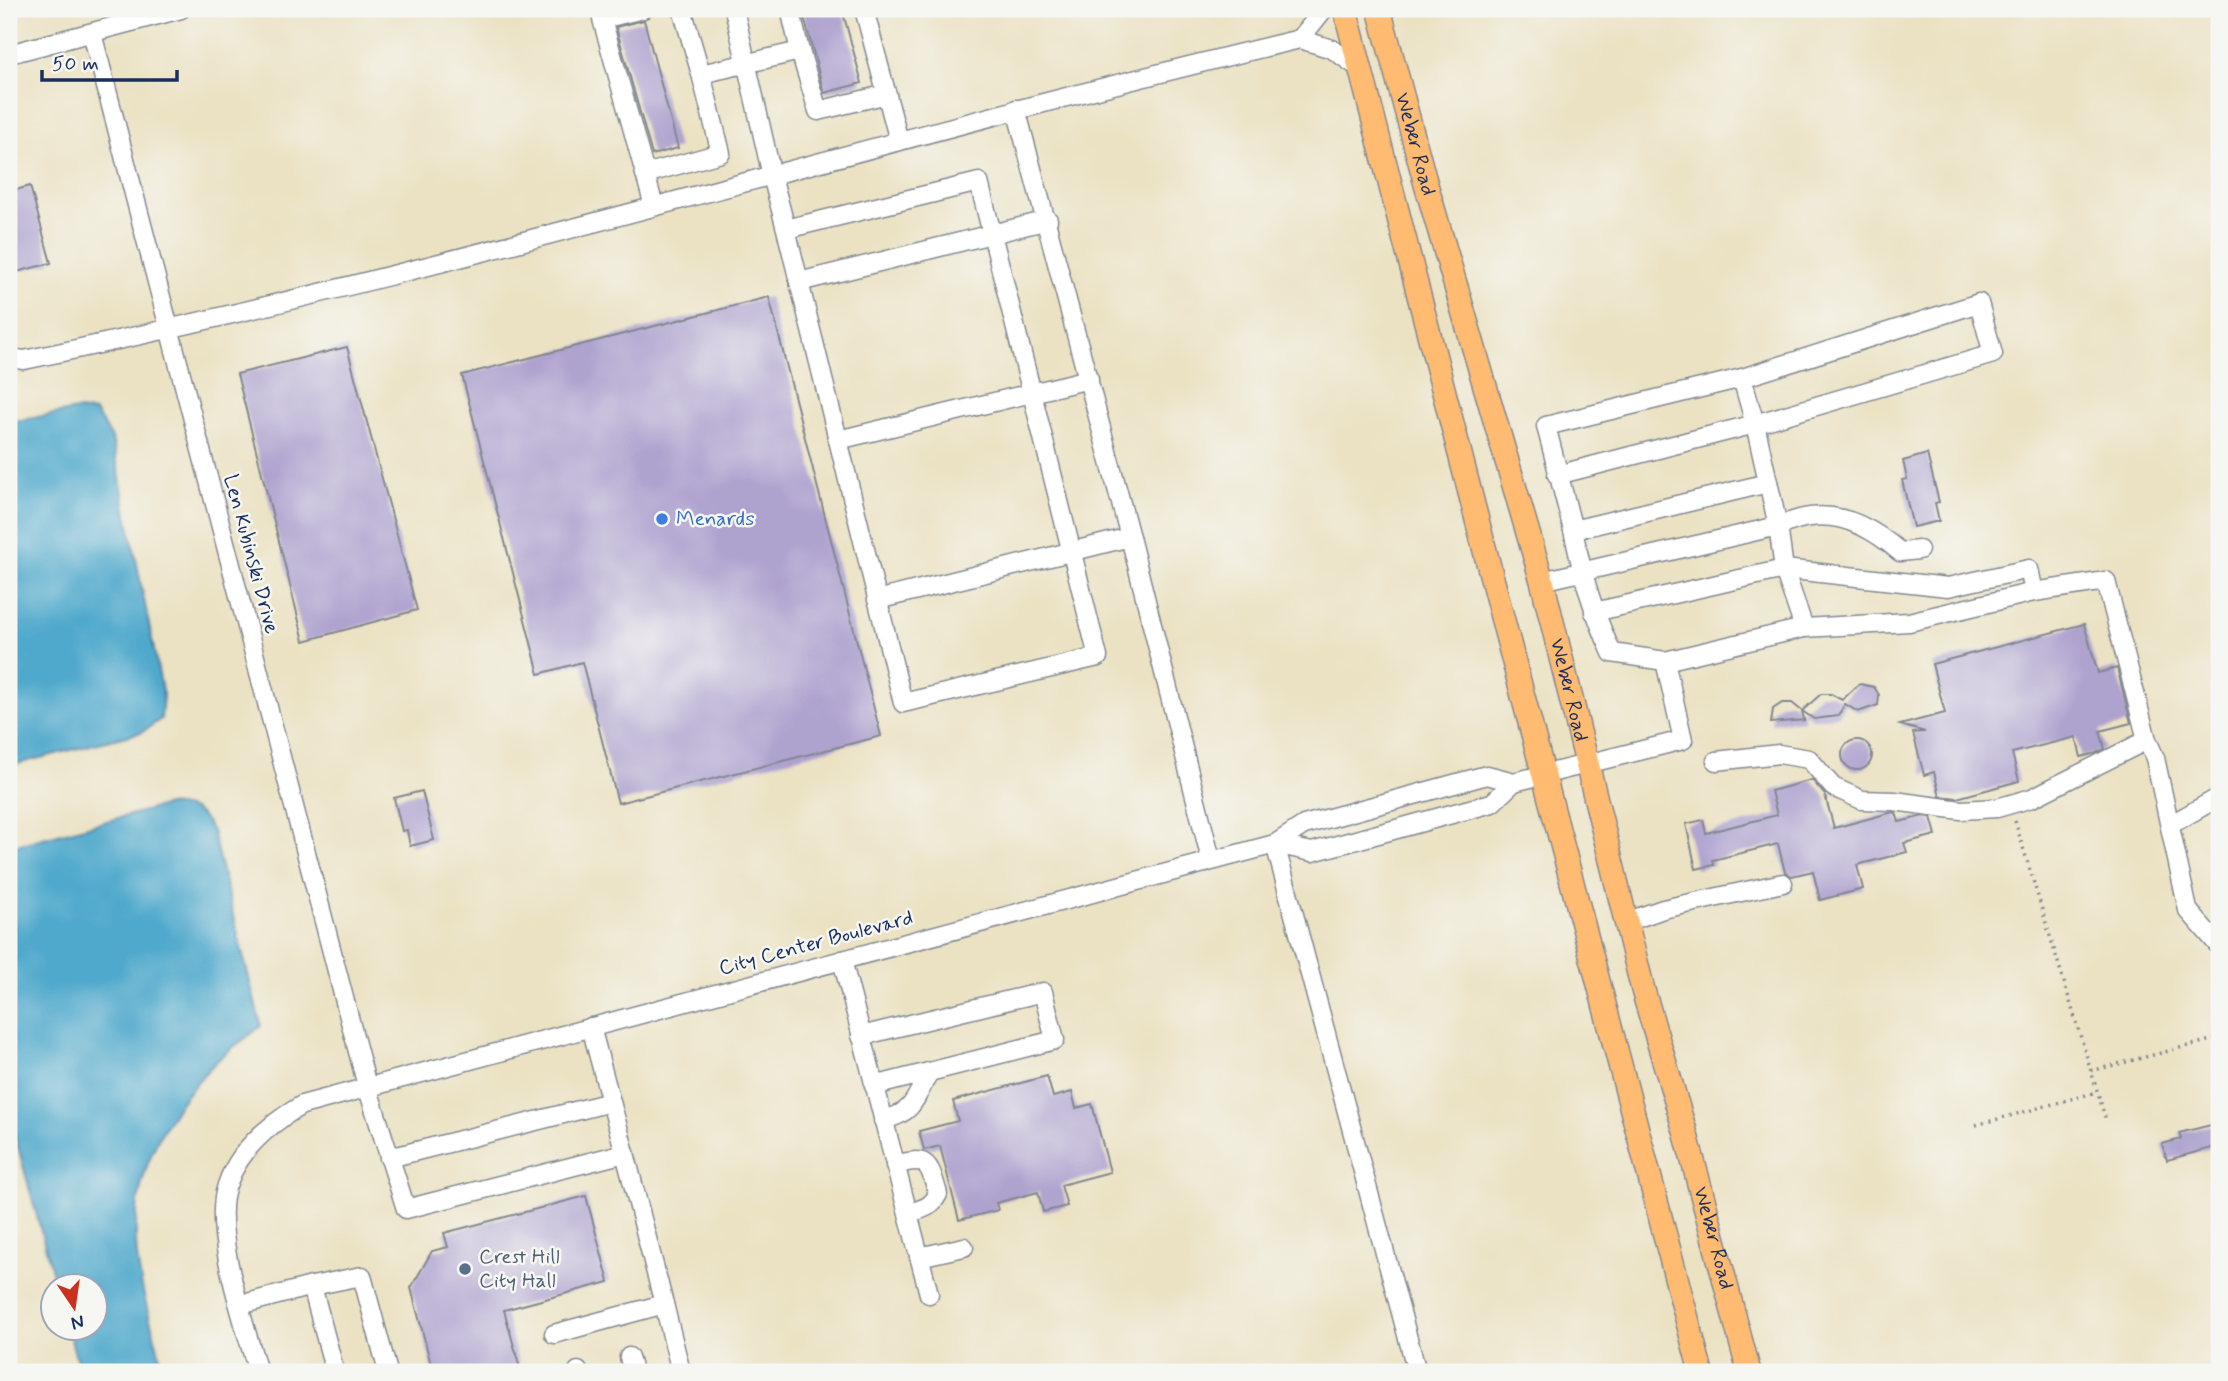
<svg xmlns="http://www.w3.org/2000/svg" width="2228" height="1381" font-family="Mynerve,sans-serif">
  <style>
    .water { fill: #4fa9cc; stroke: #356c95; stroke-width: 2 }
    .building { fill: #aea2cf }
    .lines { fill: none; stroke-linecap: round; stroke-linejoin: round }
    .minor-casing { stroke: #838890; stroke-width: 21 }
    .major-casing { stroke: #838890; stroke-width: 26 }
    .path { stroke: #838890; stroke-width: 3.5; stroke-dasharray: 2 5; stroke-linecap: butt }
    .minor { stroke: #fff; stroke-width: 18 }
    .major { stroke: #ffbb71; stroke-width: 23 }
    .shop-dot { fill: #3f7fe0; stroke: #f6f6f2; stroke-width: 2.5 }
    .service-dot { fill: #5c6f8a; stroke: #f6f6f2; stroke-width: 2.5 }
    .labels { text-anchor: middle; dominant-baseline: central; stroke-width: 5; stroke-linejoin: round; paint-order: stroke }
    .street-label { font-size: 21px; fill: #1b2f5e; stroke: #f6f6f2 }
    .shop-label { font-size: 21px; fill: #366cbe; stroke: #f6f6f2; text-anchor: start }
    .service-label { font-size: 21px; fill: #4e5e75; stroke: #f6f6f2; text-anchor: start }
  </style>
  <rect width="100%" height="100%" fill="#f6f6f2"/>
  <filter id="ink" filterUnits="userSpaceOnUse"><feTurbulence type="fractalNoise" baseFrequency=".0143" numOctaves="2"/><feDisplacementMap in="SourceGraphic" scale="14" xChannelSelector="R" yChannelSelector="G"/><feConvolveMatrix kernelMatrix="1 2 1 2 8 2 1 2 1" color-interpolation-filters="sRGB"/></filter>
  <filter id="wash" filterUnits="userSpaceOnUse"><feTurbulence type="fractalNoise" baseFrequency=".00686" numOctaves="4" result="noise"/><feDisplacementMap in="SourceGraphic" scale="28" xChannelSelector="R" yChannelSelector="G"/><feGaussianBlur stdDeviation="1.57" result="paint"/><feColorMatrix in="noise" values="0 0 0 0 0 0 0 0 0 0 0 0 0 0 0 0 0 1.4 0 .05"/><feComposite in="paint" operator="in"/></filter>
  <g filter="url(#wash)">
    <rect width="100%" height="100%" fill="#ebe2c3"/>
    <g class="water">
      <path d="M 77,410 L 95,412 L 112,438 L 163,695 L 161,719 L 142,732 L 9,766 L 9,422 Z"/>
      <path d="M 167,805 C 193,807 199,809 212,831 L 261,1026 C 248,1037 232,1047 219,1059 C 167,1109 133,1168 136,1242 C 138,1286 154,1330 164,1372 L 80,1372 L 68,1329 L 94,1328 L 94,1286 L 56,1286 L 9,1114 L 9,847 Z"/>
    </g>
    <g id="blocks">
      <g class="building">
        <path d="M 802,9 L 842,9 L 862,83 L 824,93 Z"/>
        <path d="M 644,20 L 678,148 L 652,155 L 616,27 Z"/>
        <path d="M 30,186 L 51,263 L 9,274 L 9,192 Z"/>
        <path d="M 769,297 L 881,736 L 618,803 L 582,662 L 539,674 L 462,375 Z"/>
        <path d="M 347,347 L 417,610 L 304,641 L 237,374 Z"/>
        <path d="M 1927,454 L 1939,502 L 1935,503 L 1939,521 L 1913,527 L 1902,480 L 1907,479 L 1903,461 Z"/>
        <path d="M 2084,624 L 2098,673 L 2117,668 L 2131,723 L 2100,731 L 2105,749 L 2096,753 L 2081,757 L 2076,737 L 2012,753 L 2019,781 L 1957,798 L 1940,796 L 1934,772 L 1924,775 L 1913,733 L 1925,732 L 1900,725 L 1945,713 L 1932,664 Z"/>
        <path d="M 1859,684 L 1874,687 L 1879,695 L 1878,705 L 1858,712 L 1845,704 L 1838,716 L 1814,719 L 1802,711 L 1804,720 L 1771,723 L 1773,709 L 1782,703 L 1792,703 L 1802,711 L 1821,694 L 1831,694 L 1842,700 Z"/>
        <circle cx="1857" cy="755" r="15"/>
        <path d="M 1812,780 L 1825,795 L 1834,828 L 1893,812 L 1896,813 L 1899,822 L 1923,816 L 1931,817 L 1936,835 L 1904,843 L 1907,852 L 1857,865 L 1863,889 L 1820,900 L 1813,871 L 1792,876 L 1785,872 L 1778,844 L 1713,860 L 1714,865 L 1696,869 L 1686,824 L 1703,820 L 1706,833 L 1777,815 L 1771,791 Z"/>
        <path d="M 422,791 L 434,840 L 410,846 L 407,830 L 402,831 L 394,798 Z"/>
        <path d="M 1047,1076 L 1053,1097 L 1072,1092 L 1076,1108 L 1092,1104 L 1110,1172 L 1061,1185 L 1067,1206 L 1043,1212 L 1038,1192 L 996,1203 L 998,1210 L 959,1220 L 940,1146 L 924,1150 L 919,1131 L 958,1121 L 953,1101 Z"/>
        <path d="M 2219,1123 L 2219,1146 L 2167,1160 L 2162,1144 L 2181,1139 L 2179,1133 Z"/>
        <path d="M 586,1196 L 609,1282 L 504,1310 L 521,1372 L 433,1372 L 411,1288 L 432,1251 L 448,1247 L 444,1233 Z"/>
      </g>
    </g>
  </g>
  <g filter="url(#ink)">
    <use href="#blocks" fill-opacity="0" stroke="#838890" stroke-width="2"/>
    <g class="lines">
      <g class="minor-casing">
        <g id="minor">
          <path d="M 643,9 L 602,19 L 654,206"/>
          <path d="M 682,9 L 701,74 L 800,51 L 790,9"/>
          <path d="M 734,9 L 772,176 L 786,229 L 903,703 L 1098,657 L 979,182 L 786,229"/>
          <path d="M 864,9 L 899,141"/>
          <path d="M 92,33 L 367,1086 L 406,1209 L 625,1153 L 611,1102 L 389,1158"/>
          <path d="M 1300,39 L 1324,9"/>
          <path d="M 800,51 L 818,111 L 887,94"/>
          <path d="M 9,54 L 181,9"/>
          <path d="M 1016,109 L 1130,537 L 1211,860"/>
          <path d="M 645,174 L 721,153 L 701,74"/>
          <path d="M 799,282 L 1048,220"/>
          <path d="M 9,358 L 24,360 C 454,272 873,140 1300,39 L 1332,49 L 1362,70"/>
          <path d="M 838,440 L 1089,379"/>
          <path d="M 1768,483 L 1573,530 C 1583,577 1592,609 1612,653 L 1665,661 L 1804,628 L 1784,569 L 1778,526 C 1788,523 1799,518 1810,517 C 1844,512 1876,531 1900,552 L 1919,550"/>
          <path d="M 1573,530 L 1546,426 L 1742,378 L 1755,424 L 1993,354 L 1979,303 L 1742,378"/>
          <path d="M 1542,581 L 1778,526 L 1755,424 L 1557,475"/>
          <path d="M 2034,592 L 2106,581 L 2147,740"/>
          <path d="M 877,600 L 1130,537"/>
          <path d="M 1594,612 L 1784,569 L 1948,587 L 2029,569 L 2034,592 L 1909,622 L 1804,628"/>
          <path d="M 1716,761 L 1779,754 L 1809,759 L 1833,787 L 1862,800 L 1894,801 L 1961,810 L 1997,808 L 2032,798 L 2147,740 L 2155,758 L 2188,910 L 2219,946"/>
          <path d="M 2170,825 L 2219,797"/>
          <path d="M 1275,844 L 1417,1372"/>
          <path d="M 1275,844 L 1312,852 L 1492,803 L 1514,782 L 1683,740 L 1665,661"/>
          <path d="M 1626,922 L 1663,909 L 1783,883"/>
          <path d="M 842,960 L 929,1294"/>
          <path d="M 591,1027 L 611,1102"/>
          <path d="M 861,1036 L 1043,992 L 1055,1040 L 874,1086"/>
          <path d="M 883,1120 C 914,1113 915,1099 929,1072"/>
          <path d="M 895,1165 C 929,1155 929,1164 938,1194 C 931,1208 922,1209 908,1213"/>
          <path d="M 919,1257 L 964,1247"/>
          <path d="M 664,1304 L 681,1372"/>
          <path d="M 240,1305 L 312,1286"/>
          <path d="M 554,1334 L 664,1304 L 625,1153"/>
          <path d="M 629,1357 L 633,1372"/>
          <path d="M 578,1371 L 578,1372"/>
          <path d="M 258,1372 C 245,1325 211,1229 227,1185 C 239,1149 271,1123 302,1105 L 1275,844 L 1304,825 L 1487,775 L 1514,782"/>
          <path d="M 335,1372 L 312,1286 L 362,1276 L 388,1372"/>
        </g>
      </g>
      <g class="major-casing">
        <g id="major">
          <path d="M 1345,9 L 1500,609 L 1701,1372"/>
          <path id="s1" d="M 1379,9 L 1425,181 L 1542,581 L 1643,990 L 1685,1131 L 1749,1372"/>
        </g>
      </g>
      <g class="path">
        <path d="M 2015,821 L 2106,1120"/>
        <path d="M 2091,1071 L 2219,1038"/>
        <path d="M 1976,1125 L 2097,1092"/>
      </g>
      <use href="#minor" class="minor"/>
      <use href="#major" class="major"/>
    </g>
  </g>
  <circle class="shop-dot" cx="662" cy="519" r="7"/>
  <circle class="service-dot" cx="465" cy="1269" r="7"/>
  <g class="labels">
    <g class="street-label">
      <text stroke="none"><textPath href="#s1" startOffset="140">Weber Road</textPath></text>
      <text transform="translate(251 554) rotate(75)">Len Kubinski Drive</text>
      <text stroke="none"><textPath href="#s1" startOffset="707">Weber Road</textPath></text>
      <text transform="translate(816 943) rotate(-15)">City Center Boulevard</text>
      <text stroke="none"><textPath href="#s1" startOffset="1274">Weber Road</textPath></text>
    </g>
    <g class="shop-label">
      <text x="676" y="519">Menards</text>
    </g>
    <g class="service-label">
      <text x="479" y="1257">Crest Hill<tspan x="479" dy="24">City Hall</tspan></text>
    </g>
  </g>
  <rect width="2228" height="1381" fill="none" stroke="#f6f6f2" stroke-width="35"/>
  <g transform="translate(74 1307) rotate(167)"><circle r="33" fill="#f6f6f2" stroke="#9ea6b7" stroke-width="2"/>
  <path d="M0-5L12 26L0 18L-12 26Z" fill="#c8321e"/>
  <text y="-10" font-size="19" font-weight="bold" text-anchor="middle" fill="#1b2f5e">N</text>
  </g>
  <path d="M42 70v10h135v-10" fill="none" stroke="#1b2f5e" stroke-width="3.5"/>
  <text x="52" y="70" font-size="21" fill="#1b2f5e" stroke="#f6f6f2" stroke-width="5" paint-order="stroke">50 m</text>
</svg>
